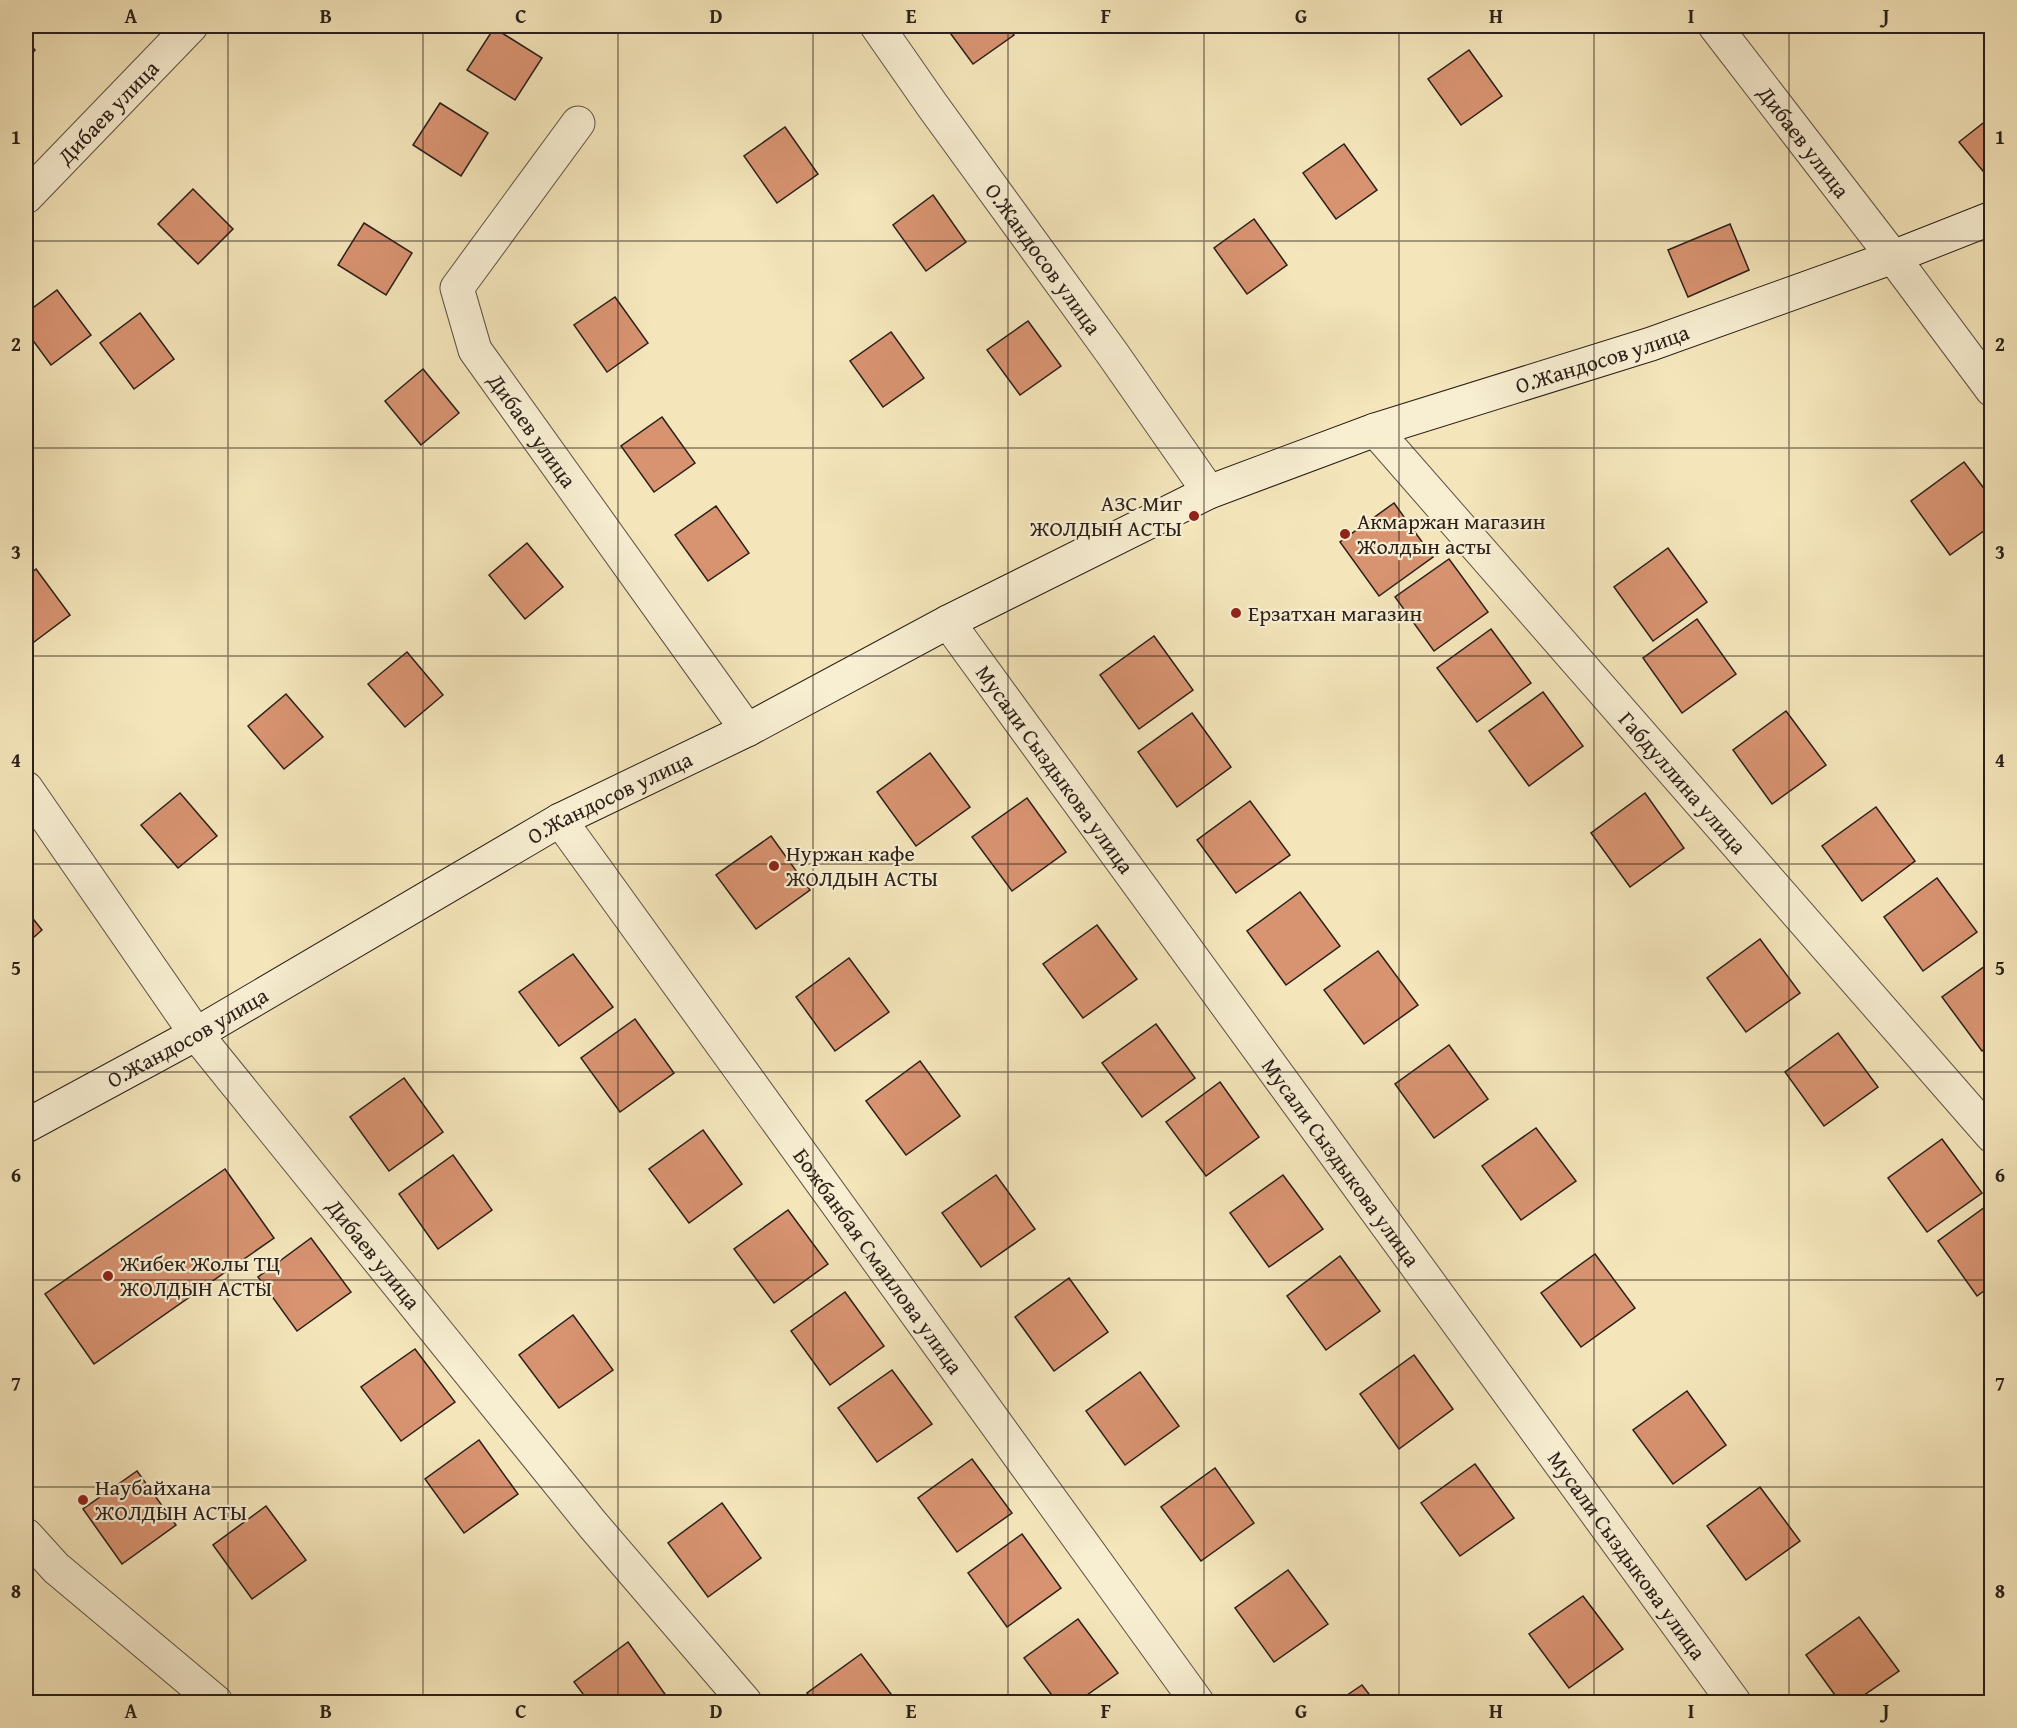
<svg xmlns="http://www.w3.org/2000/svg" width="2017" height="1728" font-family="'Gentium Book Plus',serif">
  <style>
    .building { fill: #d89371; stroke: #2b201a; stroke-width: 1.5 }
    .lines { fill: none; stroke-linecap: round; stroke-linejoin: round }
    .street-casing { stroke: #5d5142; stroke-width: 35 }
    .secondary-casing { stroke: #2b201a; stroke-width: 35 }
    .street { stroke: #f8eed2; stroke-width: 33 }
    .secondary { stroke: #f8eed2; stroke-width: 33 }
    .grid { fill: none; stroke: #2b201a; stroke-width: 1.5; stroke-opacity: 0.55 }
    .poi-dot { fill: #8f2418; stroke: #f8eed2; stroke-width: 2 }
    .labels { text-anchor: middle; dominant-baseline: central; stroke-width: 4.5; stroke-linejoin: round; paint-order: stroke }
    .street-label { font-size: 22px; fill: #2b201a; stroke: #f8eed2 }
    .poi-label { font-size: 22px; fill: #2b201a; stroke: #f8eed2; text-anchor: start }
    .neatline { fill: none; stroke: #2b201a; stroke-width: 2 }
    .grid-label { font-size: 20px; text-anchor: middle; font-weight: bold; fill: #2b201a }
  </style>
  <rect width="100%" height="100%" fill="#f4e5ba"/>
  <filter id="stains"><feTurbulence type="fractalNoise" baseFrequency=".00333" numOctaves="4"/><feColorMatrix values="0 0 0 0 .2 0 0 0 0 .09 0 0 0 0 .02 0 0 0 .5 -.17"/></filter>
  <radialGradient id="worn" r=".72"><stop offset=".6" stop-color="#630" stop-opacity="0"/><stop offset="1" stop-color="#630" stop-opacity=".3"/></radialGradient>
  <g class="building">
    <path d="M 945,26 L 1007,26 L 1014,35 L 973,64 Z"/>
    <path d="M 494,28 L 542,58 L 515,100 L 467,70 Z"/>
    <path d="M 26,41 L 35,50 L 26,60 Z"/>
    <path d="M 1469,50 L 1502,96 L 1461,125 L 1428,79 Z"/>
    <path d="M 440,103 L 488,133 L 461,176 L 413,145 Z"/>
    <path d="M 1992,116 L 1992,182 L 1959,142 Z"/>
    <path d="M 785,127 L 818,174 L 777,203 L 744,156 Z"/>
    <path d="M 1344,144 L 1377,190 L 1336,219 L 1303,173 Z"/>
    <path d="M 193,189 L 233,229 L 198,264 L 158,224 Z"/>
    <path d="M 933,195 L 966,242 L 926,271 L 893,225 Z"/>
    <path d="M 1254,219 L 1287,265 L 1247,294 L 1214,248 Z"/>
    <path d="M 364,223 L 412,253 L 386,295 L 338,265 Z"/>
    <path d="M 1730,224 L 1749,270 L 1688,297 L 1668,250 Z"/>
    <path d="M 57,290 L 91,335 L 51,365 L 26,331 L 26,313 Z"/>
    <path d="M 615,297 L 648,343 L 607,372 L 574,325 Z"/>
    <path d="M 140,313 L 174,359 L 134,389 L 100,343 Z"/>
    <path d="M 1028,321 L 1061,366 L 1020,395 L 987,350 Z"/>
    <path d="M 891,332 L 924,378 L 883,407 L 850,361 Z"/>
    <path d="M 423,369 L 459,413 L 421,445 L 385,401 Z"/>
    <path d="M 662,417 L 695,463 L 654,492 L 621,446 Z"/>
    <path d="M 1964,462 L 1992,499 L 1992,525 L 1950,555 L 1911,501 Z"/>
    <path d="M 1394,503 L 1433,557 L 1379,596 L 1340,542 Z"/>
    <path d="M 716,506 L 749,553 L 708,581 L 675,535 Z"/>
    <path d="M 527,543 L 563,587 L 525,619 L 489,575 Z"/>
    <path d="M 1668,548 L 1707,602 L 1653,641 L 1614,587 Z"/>
    <path d="M 1449,559 L 1488,612 L 1434,651 L 1395,597 Z"/>
    <path d="M 36,569 L 70,615 L 30,645 L 26,639 L 26,577 Z"/>
    <path d="M 1697,619 L 1736,674 L 1682,713 L 1643,658 Z"/>
    <path d="M 1491,629 L 1531,683 L 1477,722 L 1437,668 Z"/>
    <path d="M 1154,636 L 1193,690 L 1139,729 L 1100,675 Z"/>
    <path d="M 407,652 L 443,695 L 405,727 L 368,684 Z"/>
    <path d="M 1543,692 L 1583,746 L 1529,786 L 1489,731 Z"/>
    <path d="M 286,694 L 323,737 L 284,769 L 248,726 Z"/>
    <path d="M 1786,711 L 1826,765 L 1772,804 L 1733,750 Z"/>
    <path d="M 1192,713 L 1231,767 L 1177,807 L 1138,752 Z"/>
    <path d="M 930,753 L 970,807 L 916,846 L 877,792 Z"/>
    <path d="M 180,793 L 217,836 L 178,868 L 141,825 Z"/>
    <path d="M 1645,793 L 1684,848 L 1630,887 L 1591,833 Z"/>
    <path d="M 1027,798 L 1066,852 L 1012,891 L 972,837 Z"/>
    <path d="M 1250,801 L 1290,855 L 1236,893 L 1197,840 Z"/>
    <path d="M 1876,807 L 1915,861 L 1862,901 L 1822,846 Z"/>
    <path d="M 771,836 L 810,890 L 756,929 L 716,875 Z"/>
    <path d="M 1937,878 L 1977,932 L 1923,971 L 1884,917 Z"/>
    <path d="M 1300,892 L 1340,946 L 1286,985 L 1247,931 Z"/>
    <path d="M 26,910 L 42,930 L 26,944 Z"/>
    <path d="M 1097,925 L 1137,979 L 1083,1018 L 1043,964 Z"/>
    <path d="M 1760,939 L 1800,993 L 1746,1032 L 1707,978 Z"/>
    <path d="M 1378,951 L 1418,1005 L 1364,1044 L 1324,990 Z"/>
    <path d="M 573,954 L 613,1007 L 559,1046 L 519,992 Z"/>
    <path d="M 849,958 L 889,1012 L 835,1051 L 796,997 Z"/>
    <path d="M 1992,961 L 1992,1044 L 1982,1051 L 1942,997 Z"/>
    <path d="M 635,1019 L 674,1073 L 620,1112 L 581,1058 Z"/>
    <path d="M 1156,1024 L 1195,1078 L 1142,1117 L 1102,1063 Z"/>
    <path d="M 1838,1033 L 1878,1087 L 1824,1126 L 1785,1072 Z"/>
    <path d="M 1449,1045 L 1488,1099 L 1434,1138 L 1395,1084 Z"/>
    <path d="M 920,1061 L 960,1116 L 906,1155 L 866,1101 Z"/>
    <path d="M 404,1078 L 443,1132 L 389,1171 L 350,1117 Z"/>
    <path d="M 1220,1082 L 1259,1137 L 1206,1176 L 1166,1122 Z"/>
    <path d="M 1536,1128 L 1576,1181 L 1521,1220 L 1482,1166 Z"/>
    <path d="M 703,1130 L 742,1184 L 689,1223 L 649,1169 Z"/>
    <path d="M 1942,1139 L 1982,1193 L 1927,1232 L 1888,1178 Z"/>
    <path d="M 453,1155 L 492,1210 L 438,1249 L 399,1194 Z"/>
    <path d="M 225,1169 L 274,1238 L 94,1364 L 45,1294 Z"/>
    <path d="M 996,1175 L 1035,1229 L 981,1267 L 942,1213 Z"/>
    <path d="M 1283,1175 L 1323,1229 L 1269,1267 L 1230,1213 Z"/>
    <path d="M 1992,1202 L 1992,1285 L 1977,1296 L 1938,1241 Z"/>
    <path d="M 788,1210 L 828,1264 L 774,1303 L 734,1249 Z"/>
    <path d="M 311,1238 L 351,1292 L 297,1331 L 258,1277 Z"/>
    <path d="M 1595,1254 L 1635,1308 L 1581,1347 L 1541,1293 Z"/>
    <path d="M 1340,1256 L 1380,1311 L 1326,1350 L 1287,1296 Z"/>
    <path d="M 1069,1278 L 1108,1332 L 1054,1371 L 1015,1317 Z"/>
    <path d="M 845,1292 L 884,1346 L 830,1385 L 791,1331 Z"/>
    <path d="M 573,1315 L 613,1370 L 559,1408 L 519,1355 Z"/>
    <path d="M 415,1349 L 455,1402 L 401,1441 L 361,1387 Z"/>
    <path d="M 1414,1355 L 1453,1409 L 1399,1449 L 1360,1394 Z"/>
    <path d="M 892,1370 L 932,1424 L 877,1462 L 838,1408 Z"/>
    <path d="M 1140,1372 L 1179,1426 L 1125,1465 L 1086,1411 Z"/>
    <path d="M 1687,1391 L 1726,1445 L 1673,1484 L 1633,1430 Z"/>
    <path d="M 479,1440 L 518,1494 L 464,1533 L 425,1479 Z"/>
    <path d="M 972,1459 L 1012,1513 L 957,1552 L 918,1498 Z"/>
    <path d="M 1475,1464 L 1514,1518 L 1460,1556 L 1421,1503 Z"/>
    <path d="M 1215,1468 L 1254,1523 L 1201,1561 L 1161,1507 Z"/>
    <path d="M 137,1471 L 176,1525 L 122,1564 L 83,1509 Z"/>
    <path d="M 1760,1487 L 1800,1541 L 1746,1580 L 1707,1526 Z"/>
    <path d="M 722,1503 L 761,1558 L 708,1597 L 668,1543 Z"/>
    <path d="M 266,1506 L 306,1560 L 252,1599 L 213,1545 Z"/>
    <path d="M 1022,1534 L 1061,1588 L 1007,1627 L 968,1573 Z"/>
    <path d="M 1288,1570 L 1328,1624 L 1274,1662 L 1235,1608 Z"/>
    <path d="M 1583,1596 L 1623,1649 L 1569,1688 L 1529,1634 Z"/>
    <path d="M 1859,1617 L 1899,1671 L 1854,1702 L 1840,1702 L 1806,1655 Z"/>
    <path d="M 1078,1619 L 1118,1673 L 1077,1702 L 1057,1702 L 1024,1658 Z"/>
    <path d="M 628,1642 L 667,1697 L 659,1702 L 589,1702 L 574,1682 Z"/>
    <path d="M 861,1654 L 897,1702 L 814,1702 L 807,1693 Z"/>
    <path d="M 1362,1685 L 1375,1702 L 1337,1702 Z"/>
  </g>
  <g class="lines">
    <g class="street-casing">
      <g id="street">
        <path id="s1" d="M 877,26 L 932,105 L 1112,353 L 1209,492"/>
        <path id="s2" d="M 1715,26 L 1893,257 L 1992,390"/>
        <path id="s3" d="M 578,123 L 457,288 L 475,350 L 747,730"/>
        <path id="s4" d="M 26,197 L 191,26"/>
        <path id="s5" d="M 1375,430 L 1992,1136"/>
        <path id="s6" d="M 948,622 L 1734,1702"/>
        <path id="s7" d="M 26,788 L 196,1034 L 593,1525 L 745,1702"/>
        <path id="s8" d="M 560,820 L 1197,1702"/>
        <path d="M 26,1535 L 56,1568 L 216,1702"/>
      </g>
    </g>
    <g class="secondary-casing">
      <g id="secondary">
        <path id="s9" d="M 26,1126 L 196,1034 L 560,820 L 747,730 L 948,622 L 1209,492 L 1375,430 L 1651,344 L 1893,257 L 1992,218"/>
      </g>
    </g>
    <use href="#street" class="street"/>
    <use href="#secondary" class="secondary"/>
  </g>
  <path class="grid" d="M 228,26 L 228,1702M 423,26 L 423,1702M 618,26 L 618,1702M 813,26 L 813,1702M 1008,26 L 1008,1702M 1204,26 L 1204,1702M 1399,26 L 1399,1702M 1594,26 L 1594,1702M 1789,26 L 1789,1702M 26,241 L 1992,241M 26,448 L 1992,448M 26,656 L 1992,656M 26,864 L 1992,864M 26,1072 L 1992,1072M 26,1280 L 1992,1280M 26,1487 L 1992,1487"/>
  <g class="poi-dot">
    <circle cx="1194" cy="516" r="6"/>
    <circle cx="1345" cy="534" r="6"/>
    <circle cx="1236" cy="613" r="6"/>
    <circle cx="774" cy="866" r="6"/>
    <circle cx="108" cy="1276" r="6"/>
    <circle cx="83" cy="1500" r="6"/>
  </g>
  <g class="labels">
    <g class="street-label">
      <text stroke="none"><textPath href="#s4" startOffset="118">Дибаев улица</textPath></text>
      <text stroke="none"><textPath href="#s2" startOffset="146">Дибаев улица</textPath></text>
      <text stroke="none"><textPath href="#s1" startOffset="286">О.Жандосов улица</textPath></text>
      <text stroke="none"><textPath href="#s9" startOffset="1758">О.Жандосов улица</textPath></text>
      <text stroke="none"><textPath href="#s3" startOffset="368">Дибаев улица</textPath></text>
      <text stroke="none"><textPath href="#s6" startOffset="182">Мусали Сыздыкова улица</textPath></text>
      <text stroke="none"><textPath href="#s5" startOffset="468">Габдуллина улица</textPath></text>
      <text stroke="none"><textPath href="#s9" startOffset="670">О.Жандосов улица</textPath></text>
      <text stroke="none"><textPath href="#s9" startOffset="184">О.Жандосов улица</textPath></text>
      <text stroke="none"><textPath href="#s6" startOffset="668">Мусали Сыздыкова улица</textPath></text>
      <text stroke="none"><textPath href="#s7" startOffset="582">Дибаев улица</textPath></text>
      <text stroke="none"><textPath href="#s8" startOffset="544">Божбанбая Смаилова улица</textPath></text>
      <text stroke="none"><textPath href="#s6" startOffset="1154">Мусали Сыздыкова улица</textPath></text>
    </g>
    <g class="poi-label">
      <text x="1182" y="503" text-anchor="end">АЗС Миг<tspan x="1182" dy="25">ЖОЛДЫН АСТЫ</tspan></text>
      <text x="1357" y="521">Акмаржан магазин<tspan x="1357" dy="25">Жолдын асты</tspan></text>
      <text x="1248" y="613">Ерзатхан магазин</text>
      <text x="786" y="853">Нуржан кафе<tspan x="786" dy="25">ЖОЛДЫН АСТЫ</tspan></text>
      <text x="120" y="1263">Жибек Жолы ТЦ<tspan x="120" dy="25">ЖОЛДЫН АСТЫ</tspan></text>
      <text x="95" y="1487">Наубайхана<tspan x="95" dy="25">ЖОЛДЫН АСТЫ</tspan></text>
    </g>
  </g>
  <rect width="2017" height="1728" fill="none" stroke="#f4e5ba" stroke-width="66"/>
  <rect x="33" y="33" width="1951" height="1662" class="neatline"/>
  <g class="grid-label">
    <text x="131" y="23">A</text>
    <text x="326" y="23">B</text>
    <text x="521" y="23">C</text>
    <text x="716" y="23">D</text>
    <text x="911" y="23">E</text>
    <text x="1106" y="23">F</text>
    <text x="1301" y="23">G</text>
    <text x="1496" y="23">H</text>
    <text x="1691" y="23">I</text>
    <text x="1886" y="23">J</text>
    <text x="16" y="144">1</text>
    <text x="2000" y="144">1</text>
    <text x="16" y="351">2</text>
    <text x="2000" y="351">2</text>
    <text x="16" y="559">3</text>
    <text x="2000" y="559">3</text>
    <text x="16" y="767">4</text>
    <text x="2000" y="767">4</text>
    <text x="16" y="975">5</text>
    <text x="2000" y="975">5</text>
    <text x="16" y="1182">6</text>
    <text x="2000" y="1182">6</text>
    <text x="16" y="1390">7</text>
    <text x="2000" y="1390">7</text>
    <text x="16" y="1598">8</text>
    <text x="2000" y="1598">8</text>
    <text x="131" y="1718">A</text>
    <text x="326" y="1718">B</text>
    <text x="521" y="1718">C</text>
    <text x="716" y="1718">D</text>
    <text x="911" y="1718">E</text>
    <text x="1106" y="1718">F</text>
    <text x="1301" y="1718">G</text>
    <text x="1496" y="1718">H</text>
    <text x="1691" y="1718">I</text>
    <text x="1886" y="1718">J</text>
  </g>
  <rect width="100%" height="100%" filter="url(#stains)"/>
  <rect width="100%" height="100%" fill="url(#worn)"/>
</svg>
